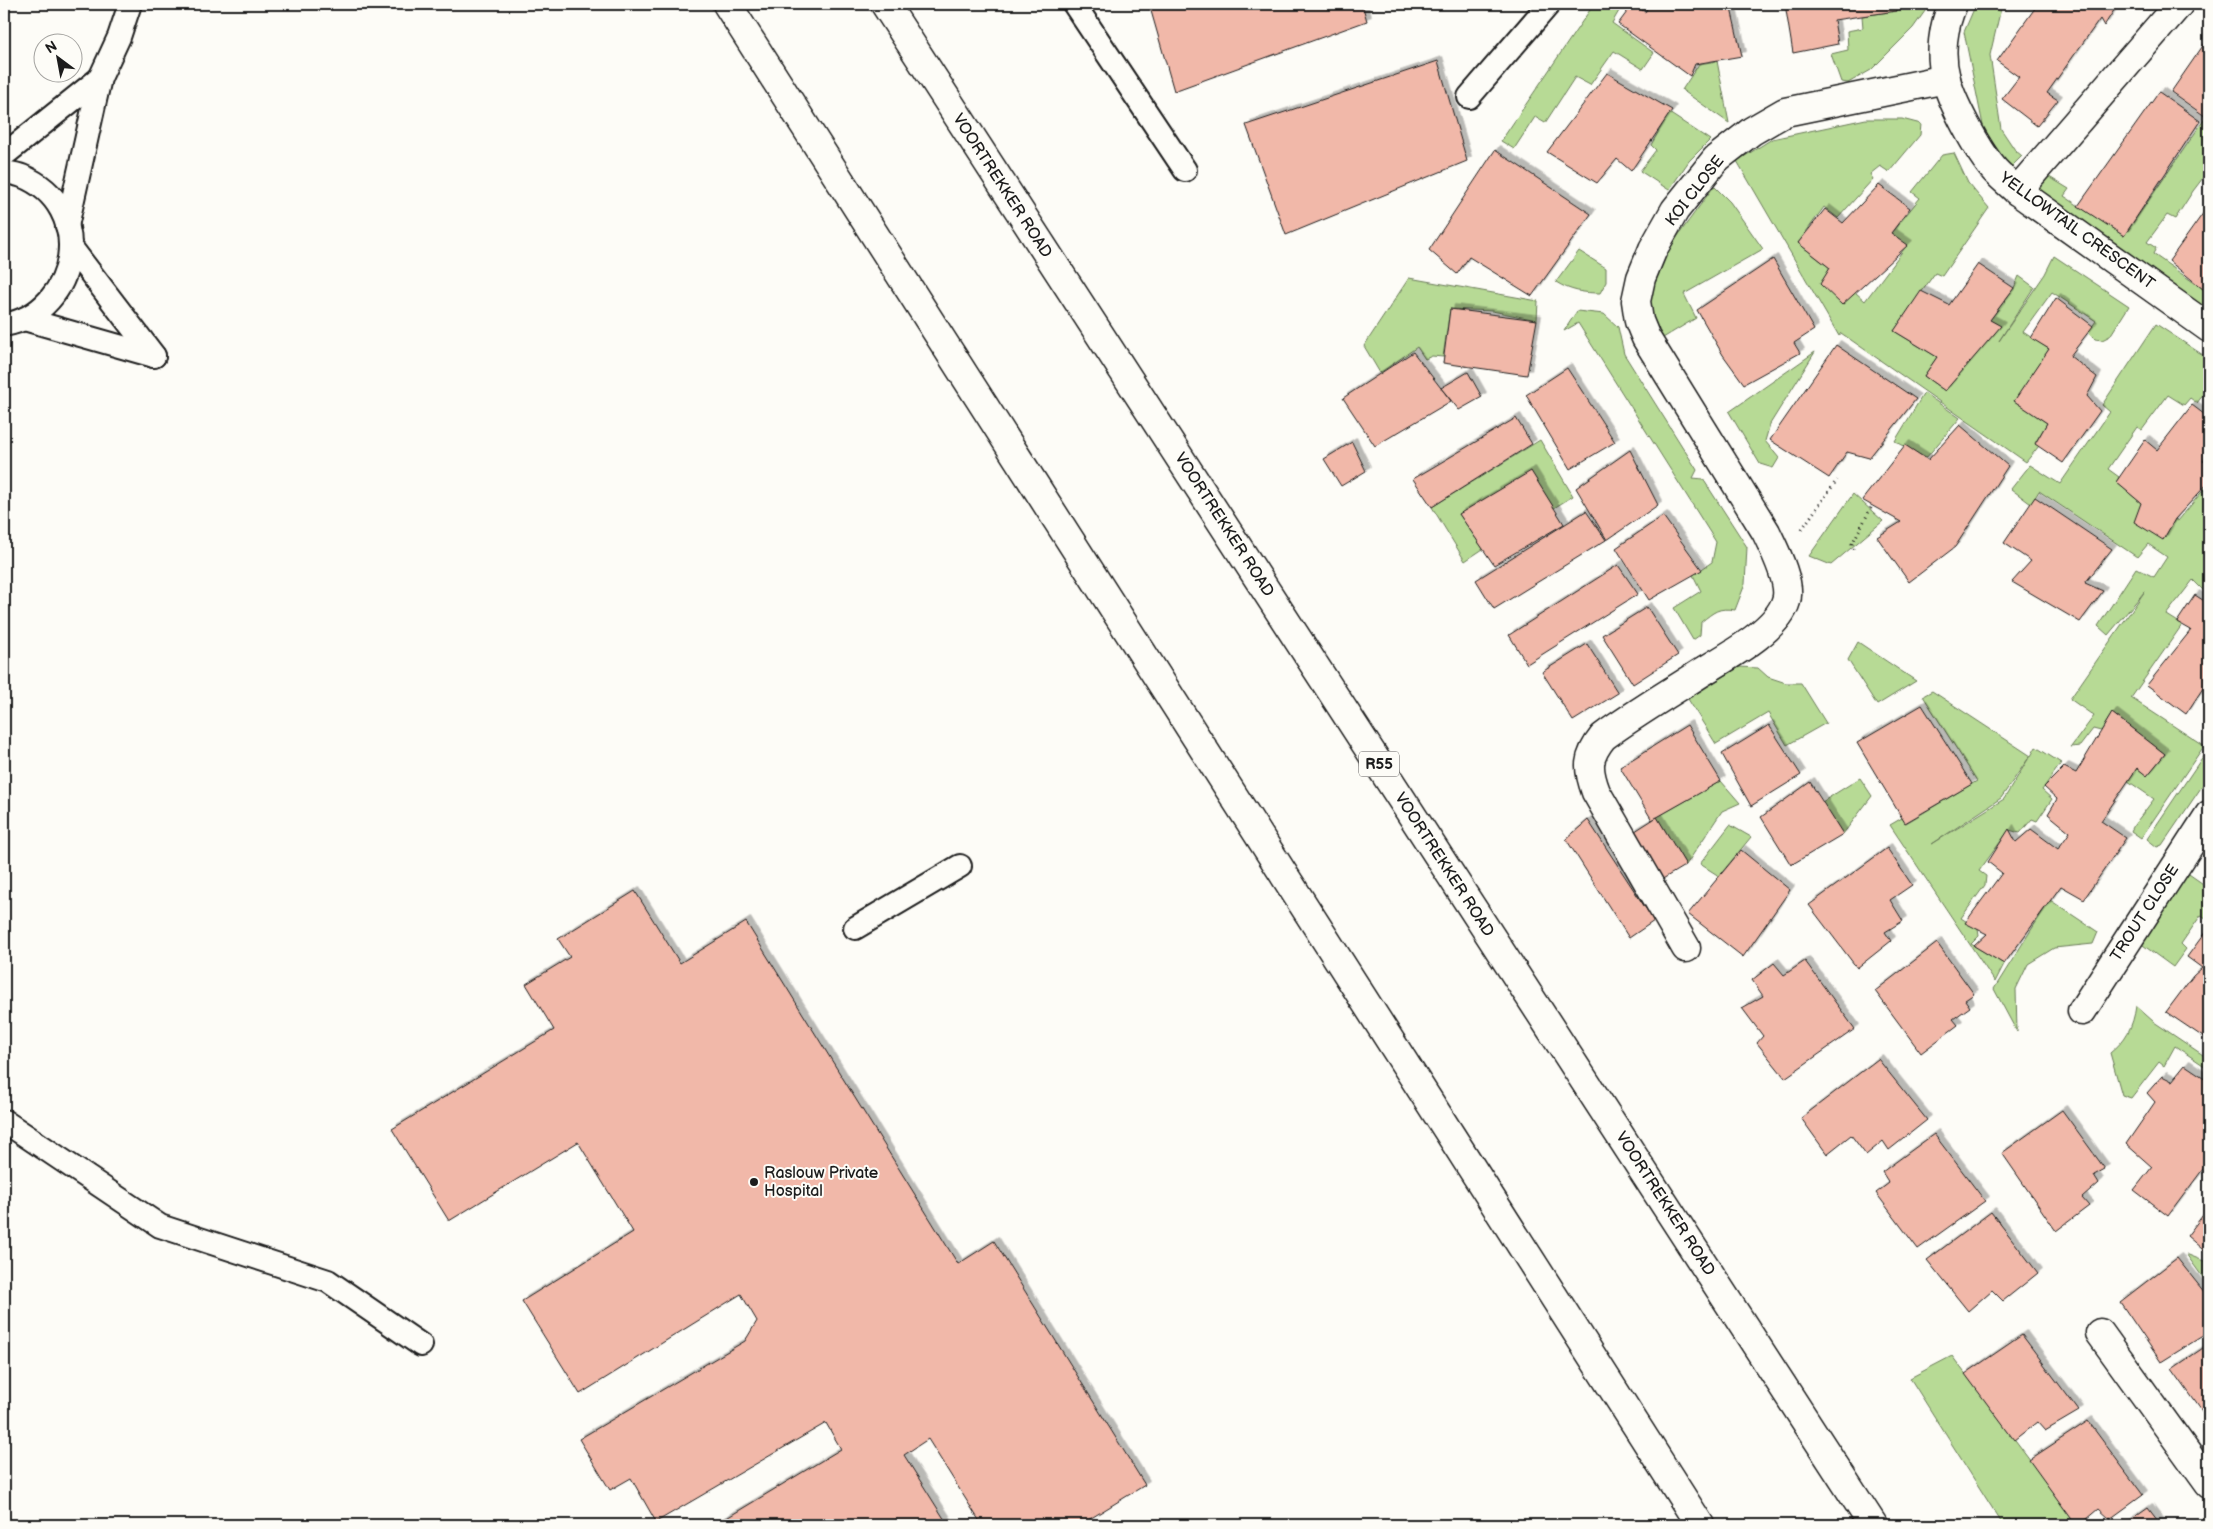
<svg xmlns="http://www.w3.org/2000/svg" width="2213" height="1529" font-family="'Balsamiq Sans',sans-serif">
  <style>
    .green { fill: #b7da95; stroke: #6a7b58; fill-rule: evenodd }
    .building { fill: #f1b8a9; stroke: #1c1c1c; filter: url(#shadow) }
    .lines { fill: none; stroke-linecap: round; stroke-linejoin: round }
    .service-casing { stroke: #1c1c1c; stroke-width: 26 }
    .minor-casing { stroke: #1c1c1c; stroke-width: 31 }
    .primary-casing { stroke: #1c1c1c; stroke-width: 31 }
    .path { stroke: #1c1c1c; stroke-width: 3; stroke-dasharray: 1 4; stroke-linecap: butt }
    .service { stroke: #fdfcf7; stroke-width: 22 }
    .minor { stroke: #fdfcf7; stroke-width: 28 }
    .primary { stroke: #fdfcf7; stroke-width: 28 }
    .poi-dot { fill: #1c1c1c; stroke: #fdfcf7; stroke-width: 2 }
    .labels { text-anchor: middle; dominant-baseline: central; stroke-width: 4; stroke-linejoin: round; paint-order: stroke }
    .shield { fill: #fdfcf7; stroke: #605f5e; stroke-width: 1 }
    .shield-label { font-size: 15px; font-weight: bold; fill: #1c1c1c }
    .street-label { font-size: 16px; fill: #1c1c1c; stroke: #fdfcf7 }
    .poi-label { font-size: 16px; fill: #1c1c1c; stroke: #fdfcf7; text-anchor: start }
  </style>
  <defs>
    <filter id="shadow"><feDropShadow dx="4.5" dy="-4.5" stdDeviation="0" flood-color="#0004"/></filter>
  </defs>
  <rect width="100%" height="100%" fill="#fdfcf7"/>
  <filter id="ink" filterUnits="userSpaceOnUse"><feTurbulence type="fractalNoise" baseFrequency=".02" numOctaves="2"/><feDisplacementMap in="SourceGraphic" scale="10" xChannelSelector="R" yChannelSelector="G"/><feConvolveMatrix kernelMatrix="1 2 1 2 8 2 1 2 1" color-interpolation-filters="sRGB"/></filter>
  <g filter="url(#ink)">
    <g class="green">
      <path d="M 1594,4 L 1623,4 L 1612,23 L 1654,53 L 1643,69 L 1614,51 L 1590,85 L 1575,77 L 1545,123 L 1535,117 L 1514,149 L 1501,141 Z"/>
      <path d="M 1895,4 L 1930,4 L 1913,28 L 1871,70 L 1848,83 L 1841,82 L 1831,54 L 1848,50 L 1847,31 L 1863,28 L 1862,16 L 1896,11 Z"/>
      <path d="M 1976,4 L 2002,4 L 1990,55 L 2001,129 L 2015,150 L 2022,156 L 2011,167 L 2000,167 L 1987,145 L 1964,32 Z"/>
      <path d="M 1717,61 L 1729,123 L 1682,90 L 1699,64 Z"/>
      <path d="M 1669,113 L 1710,140 L 1689,161 L 1669,190 L 1640,171 L 1656,150 L 1651,145 Z"/>
      <path d="M 2206,117 L 2209,119 L 2209,153 L 2205,160 L 2209,163 L 2209,170 L 2193,191 L 2175,219 L 2167,215 L 2147,242 L 2156,248 L 2153,254 L 2209,293 L 2209,300 L 2203,307 L 2034,188 L 2046,175 L 2069,189 L 2064,196 L 2124,236 Z"/>
      <path d="M 1866,119 L 1902,119 L 1921,124 L 1920,135 L 1889,172 L 1880,166 L 1870,174 L 1873,179 L 1838,218 L 1824,207 L 1798,243 L 1830,268 L 1821,284 L 1855,292 L 1865,301 L 1907,245 L 1891,233 L 1920,198 L 1912,192 L 1942,155 L 1954,153 L 1968,183 L 1989,208 L 1942,276 L 1935,273 L 1894,331 L 1937,357 L 1924,376 L 1945,391 L 2000,326 L 1990,320 L 2014,288 L 2019,276 L 2034,287 L 1999,341 L 2045,274 L 2054,256 L 2129,306 L 2110,336 L 2102,340 L 2095,339 L 2088,332 L 2096,321 L 2052,292 L 2023,332 L 2049,349 L 2015,401 L 2047,423 L 2035,443 L 2039,446 L 2026,462 L 1841,333 L 1839,336 L 1737,161 L 1772,139 Z"/>
      <path d="M 1714,186 L 1730,202 L 1763,249 L 1684,294 L 1696,318 L 1658,341 C 1655,331 1649,318 1648,308 C 1646,270 1693,217 1714,186 Z"/>
      <path d="M 1579,251 L 1606,268 L 1606,282 L 1600,293 C 1584,293 1570,291 1556,282 Z"/>
      <path d="M 1409,278 L 1538,301 L 1537,320 L 1492,311 L 1450,309 L 1443,357 L 1432,356 L 1425,359 L 1417,347 L 1380,373 L 1364,346 Z"/>
      <path d="M 1577,311 L 1604,314 L 1618,327 L 1624,354 L 1697,470 L 1693,478 L 1703,479 L 1747,547 L 1745,584 L 1735,610 C 1718,607 1714,612 1701,622 L 1700,635 L 1693,640 L 1674,608 L 1701,591 L 1693,575 L 1712,562 L 1716,542 L 1578,323 L 1564,331 Z"/>
      <path d="M 2156,324 L 2209,359 L 2209,387 L 2197,403 L 2190,398 L 2184,405 L 2168,395 L 2142,430 L 2137,427 L 2108,469 L 2119,477 L 2116,482 L 2141,503 L 2163,540 L 2175,519 L 2178,521 L 2209,483 L 2209,586 L 2207,585 L 2204,591 L 2193,580 L 2166,615 L 2182,625 L 2131,698 L 2204,746 L 2141,838 L 2131,831 L 2134,825 L 2154,799 L 2128,781 L 2137,768 L 2147,776 L 2165,754 L 2112,713 L 2101,731 L 2093,729 L 2080,746 L 2071,747 L 2094,716 L 2070,699 L 2145,591 L 2108,635 L 2098,626 L 2136,568 L 2154,577 L 2167,557 L 2148,544 L 2137,557 L 2039,491 L 2031,504 L 2011,489 L 2030,465 L 2060,484 L 2110,412 L 2102,405 Z"/>
      <path d="M 1815,352 L 1770,424 L 1765,441 L 1779,458 L 1773,468 L 1760,464 L 1729,412 Z"/>
      <path d="M 1924,393 L 1960,418 L 1926,458 L 1895,441 Z"/>
      <path d="M 1540,440 L 1573,496 L 1554,508 L 1531,472 L 1459,514 L 1483,549 L 1465,561 L 1432,507 Z"/>
      <path d="M 1853,494 L 1883,521 L 1831,565 L 1809,556 Z"/>
      <path d="M 1858,642 L 1916,681 L 1877,705 L 1848,660 Z"/>
      <path d="M 1739,667 L 1758,668 L 1768,677 L 1786,683 L 1801,683 L 1826,723 L 1787,745 L 1768,713 L 1716,744 L 1688,699 Z"/>
      <path d="M 1932,691 L 2031,756 L 2036,747 L 2061,763 L 2042,790 L 2052,799 L 2037,821 L 2032,819 L 2020,833 L 2009,830 L 1979,871 L 1986,876 L 1985,885 L 1961,918 L 1978,929 L 1979,936 L 1971,944 L 2004,964 L 1995,982 L 1890,825 L 1902,818 L 1906,823 L 1977,781 L 1923,696 ZM 2030,756 L 2004,799 L 1932,844 L 2001,798 Z"/>
      <path d="M 2208,749 L 2209,776 L 2162,845 L 2157,847 L 2147,839 Z"/>
      <path d="M 1860,778 L 1872,796 L 1843,834 L 1822,802 Z"/>
      <path d="M 1721,781 L 1740,803 L 1722,811 L 1686,865 L 1657,817 Z"/>
      <path d="M 1730,825 L 1751,837 L 1719,876 L 1700,864 Z"/>
      <path d="M 2186,872 L 2209,888 L 2209,920 L 2201,915 L 2181,944 L 2186,949 L 2173,967 L 2136,940 Z"/>
      <path d="M 2050,900 L 2098,932 L 2093,944 L 2054,948 L 2028,964 L 2016,989 L 2017,1032 L 1994,989 Z"/>
      <path d="M 2136,1006 L 2154,1022 L 2209,1059 L 2209,1069 L 2175,1046 L 2164,1066 L 2159,1062 L 2131,1098 L 2122,1095 L 2110,1053 C 2126,1040 2133,1027 2136,1006 Z"/>
      <path d="M 2186,1254 L 2209,1263 L 2209,1286 Z"/>
      <path d="M 1952,1356 L 2079,1525 L 2003,1525 L 1910,1378 Z"/>
    </g>
    <g class="building">
      <path d="M 1149,4 L 1362,4 L 1367,21 L 1174,91 Z"/>
      <path d="M 1633,4 L 1645,12 L 1650,4 L 1730,4 L 1742,56 L 1695,64 L 1690,76 L 1618,24 Z"/>
      <path d="M 1785,4 L 1895,4 L 1896,11 L 1834,20 L 1838,44 L 1793,53 Z"/>
      <path d="M 2038,4 L 2118,4 L 2104,26 L 2100,19 L 2047,93 L 2058,100 L 2037,126 L 2002,99 L 2019,77 L 1997,61 Z"/>
      <path d="M 2209,37 L 2209,119 L 2171,92 Z"/>
      <path d="M 1438,61 L 1467,161 L 1286,235 L 1246,125 Z"/>
      <path d="M 1607,73 L 1672,110 L 1631,171 L 1617,159 L 1597,183 L 1547,152 Z"/>
      <path d="M 2159,92 L 2200,121 L 2124,236 L 2078,206 Z"/>
      <path d="M 1495,150 L 1591,214 L 1532,296 L 1469,257 L 1457,274 L 1429,250 Z"/>
      <path d="M 1879,185 L 1910,208 L 1891,233 L 1908,245 L 1842,305 L 1820,284 L 1830,268 L 1798,243 L 1825,209 L 1843,223 Z"/>
      <path d="M 2209,205 L 2209,294 L 2169,261 Z"/>
      <path d="M 1773,259 L 1814,330 L 1794,343 L 1800,353 L 1744,384 L 1723,355 L 1697,310 Z"/>
      <path d="M 1978,264 L 2014,288 L 1990,320 L 2001,326 L 1945,391 L 1924,376 L 1937,357 L 1894,331 L 1921,291 L 1949,305 Z"/>
      <path d="M 2056,298 L 2093,326 L 2070,356 L 2097,377 L 2087,396 L 2100,411 L 2063,463 L 2035,444 L 2047,423 L 2014,401 L 2049,349 L 2031,338 Z"/>
      <path d="M 1450,309 L 1537,320 L 1527,375 L 1443,363 Z"/>
      <path d="M 1836,345 L 1916,399 L 1869,458 L 1847,452 L 1829,478 L 1770,440 Z"/>
      <path d="M 1413,352 L 1451,401 L 1375,446 L 1343,398 Z"/>
      <path d="M 1567,368 L 1615,442 L 1570,469 L 1526,395 Z"/>
      <path d="M 1468,372 L 1482,397 L 1459,410 L 1441,388 Z"/>
      <path d="M 2192,405 L 2209,418 L 2209,453 L 2203,461 L 2209,466 L 2209,482 L 2175,519 L 2163,540 L 2134,522 L 2141,503 L 2116,482 L 2145,440 L 2157,450 Z"/>
      <path d="M 1516,418 L 1532,444 L 1432,507 L 1413,479 Z"/>
      <path d="M 1960,425 L 2008,466 L 1955,547 L 1909,582 L 1877,537 L 1901,522 L 1862,500 L 1905,445 L 1928,460 Z"/>
      <path d="M 1352,442 L 1366,471 L 1341,486 L 1324,459 Z"/>
      <path d="M 1630,450 L 1658,505 L 1607,540 L 1576,488 Z"/>
      <path d="M 1531,471 L 1564,524 L 1494,565 L 1459,514 Z"/>
      <path d="M 2035,497 L 2112,549 L 2085,583 L 2103,591 L 2080,622 L 2012,582 L 2031,561 L 2004,543 Z"/>
      <path d="M 1586,511 L 1606,540 L 1494,609 L 1476,580 Z"/>
      <path d="M 1663,516 L 1702,570 L 1649,600 L 1616,548 Z"/>
      <path d="M 1618,565 L 1638,594 L 1527,664 L 1509,635 Z"/>
      <path d="M 2195,595 L 2209,604 L 2209,679 L 2186,714 L 2147,685 L 2191,630 L 2177,622 Z"/>
      <path d="M 1647,607 L 1678,655 L 1633,684 L 1602,635 Z"/>
      <path d="M 1587,644 L 1618,693 L 1573,721 L 1542,672 Z"/>
      <path d="M 1922,705 L 1972,784 L 1905,823 L 1857,743 Z"/>
      <path d="M 2112,713 L 2165,754 L 2147,776 L 2137,768 L 2101,821 L 2126,838 L 2084,899 L 2061,886 L 2004,964 L 1974,946 L 1987,934 L 1965,923 L 2002,873 L 1988,862 L 2009,829 L 2016,842 L 2031,829 L 2058,849 L 2070,832 L 2048,814 L 2057,799 L 2044,787 L 2064,767 L 2076,773 Z"/>
      <path d="M 1687,725 L 1721,781 L 1652,820 L 1620,767 Z"/>
      <path d="M 1769,725 L 1801,775 L 1751,806 L 1722,754 Z"/>
      <path d="M 1810,782 L 1843,834 L 1791,865 L 1761,817 Z"/>
      <path d="M 1657,817 L 1686,865 L 1661,880 L 1632,833 Z"/>
      <path d="M 1588,820 L 1654,921 L 1629,938 L 1566,839 Z"/>
      <path d="M 1887,848 L 1912,885 L 1890,900 L 1903,921 L 1885,932 L 1891,941 L 1857,968 L 1809,905 Z"/>
      <path d="M 1741,850 L 1790,890 L 1743,957 L 1688,914 Z"/>
      <path d="M 635,891 L 680,963 L 746,922 L 958,1264 L 994,1241 L 1145,1485 L 1080,1525 L 982,1525 L 928,1439 L 904,1455 L 948,1525 L 715,1525 L 841,1449 L 826,1423 L 656,1522 L 631,1478 L 610,1490 L 579,1439 L 745,1341 L 757,1321 L 741,1294 L 580,1394 L 522,1301 L 633,1232 L 578,1142 L 449,1221 L 392,1129 L 554,1030 L 526,984 L 570,957 L 558,939 Z"/>
      <path d="M 2206,931 L 2209,934 L 2209,1041 L 2166,1012 L 2193,976 L 2202,968 L 2187,957 Z"/>
      <path d="M 1937,943 L 1974,994 L 1965,1000 L 1970,1007 L 1953,1019 L 1958,1025 L 1921,1053 L 1875,991 Z"/>
      <path d="M 1805,961 L 1855,1029 L 1785,1078 L 1757,1043 L 1763,1036 L 1742,1008 L 1763,996 L 1752,980 L 1774,963 L 1784,975 Z"/>
      <path d="M 1878,1059 L 1927,1120 L 1889,1150 L 1883,1141 L 1866,1155 L 1851,1135 L 1827,1154 L 1801,1118 Z"/>
      <path d="M 2185,1065 L 2209,1081 L 2209,1161 L 2168,1216 L 2134,1190 L 2152,1167 L 2126,1144 L 2155,1102 L 2147,1093 L 2162,1076 L 2172,1081 Z"/>
      <path d="M 2062,1110 L 2105,1169 L 2094,1175 L 2099,1183 L 2082,1198 L 2089,1206 L 2056,1231 L 2002,1153 Z"/>
      <path d="M 1934,1134 L 1985,1201 L 1918,1249 L 1876,1193 L 1889,1183 L 1882,1172 Z"/>
      <path d="M 2209,1207 L 2209,1255 L 2187,1236 Z"/>
      <path d="M 1991,1212 L 2038,1273 L 2003,1301 L 1992,1290 L 1968,1311 L 1927,1260 Z"/>
      <path d="M 2177,1258 L 2209,1298 L 2209,1332 L 2161,1362 L 2120,1302 Z"/>
      <path d="M 2022,1335 L 2079,1411 L 2045,1431 L 2037,1422 L 2014,1440 L 1965,1374 Z"/>
      <path d="M 2209,1344 L 2209,1421 L 2172,1369 Z"/>
      <path d="M 2088,1421 L 2143,1495 L 2110,1519 L 2099,1509 L 2080,1525 L 2076,1525 L 2029,1460 Z"/>
      <path d="M 2148,1508 L 2161,1525 L 2124,1525 Z"/>
    </g>
    <g class="lines">
      <g class="service-casing">
        <g id="service">
          <path d="M 1074,4 L 1185,170"/>
          <path d="M 1469,97 L 1549,4"/>
          <path d="M 4,155 L 100,78"/>
          <path d="M 4,172 C 10,173 17,174 22,176 C 96,206 80,311 4,325"/>
          <path d="M 67,226 L 100,78 L 119,37 L 130,4"/>
          <path d="M 70,246 L 154,356"/>
          <path d="M 24,319 L 154,356"/>
          <path d="M 855,928 L 960,866"/>
          <path d="M 4,1121 L 160,1226 L 328,1281 L 421,1345"/>
        </g>
      </g>
      <g class="minor-casing">
        <g id="minor">
          <path d="M 1953,4 C 1943,26 1939,54 1946,79 C 1951,101 1977,149 1992,167 C 1999,176 2009,183 2017,191 L 2209,328"/>
          <path d="M 2017,191 L 2179,4"/>
          <path d="M 1686,948 L 1596,792 C 1587,768 1587,757 1603,737 C 1633,715 1665,696 1696,676 C 1722,659 1777,632 1786,601 C 1792,583 1774,549 1766,532 L 1646,338 L 1639,321 L 1636,301 L 1641,278 L 1653,249 L 1675,210 L 1716,159 L 1752,131 L 1785,112 L 1946,79"/>
          <path d="M 2082,1011 L 2209,815"/>
          <path d="M 2100,1333 L 2209,1484"/>
        </g>
      </g>
      <g class="primary-casing">
        <g id="primary">
          <path d="M 727,4 L 1700,1525"/>
          <path d="M 885,4 L 1873,1525"/>
        </g>
      </g>
      <g class="path">
        <path d="M 1802,529 L 1837,480"/>
        <path d="M 1853,549 L 1852,544 L 1872,506"/>
      </g>
      <use href="#service" class="service"/>
      <use href="#minor" class="minor"/>
      <use href="#primary" class="primary"/>
    </g>
  </g>
  <circle class="poi-dot" cx="754" cy="1182" r="5"/>
  <g class="labels">
    <rect class="shield" x="1359" y="751.5" width="40" height="25" rx="4"/>
    <g class="shield-label">
      <text x="1379" y="764">R55</text>
    </g>
    <g class="street-label">
      <text transform="translate(1002 186) rotate(57)">VOORTREKKER ROAD</text>
      <text transform="translate(1695 191) rotate(-52)">KOI CLOSE</text>
      <text transform="translate(2077 231) rotate(36)">YELLOWTAIL CRESCENT</text>
      <text transform="translate(1224 525) rotate(57)">VOORTREKKER ROAD</text>
      <text transform="translate(1444 865) rotate(57)">VOORTREKKER ROAD</text>
      <text transform="translate(2145 913) rotate(-57)">TROUT CLOSE</text>
      <text transform="translate(1665 1204) rotate(57)">VOORTREKKER ROAD</text>
    </g>
    <g class="poi-label">
      <text x="764" y="1173">Raslouw Private<tspan x="764" dy="18">Hospital</tspan></text>
    </g>
  </g>
  <rect width="2213" height="1529" fill="none" stroke="#fdfcf7" stroke-width="20"/>
  <rect x="10" y="10" width="2193" height="1509" fill="none" stroke="#1c1c1c" stroke-width="2" filter="url(#ink)"/>
  <g transform="translate(58 58) rotate(328)"><circle r="24" fill="#fdfcf7" stroke="#a3a29f"/>
  <path d="M0-4L9 19L0 12L-9 19Z" fill="#1c1c1c"/>
  <text y="-8" font-size="14" font-weight="bold" text-anchor="middle" fill="#1c1c1c">N</text>
  </g>
</svg>
